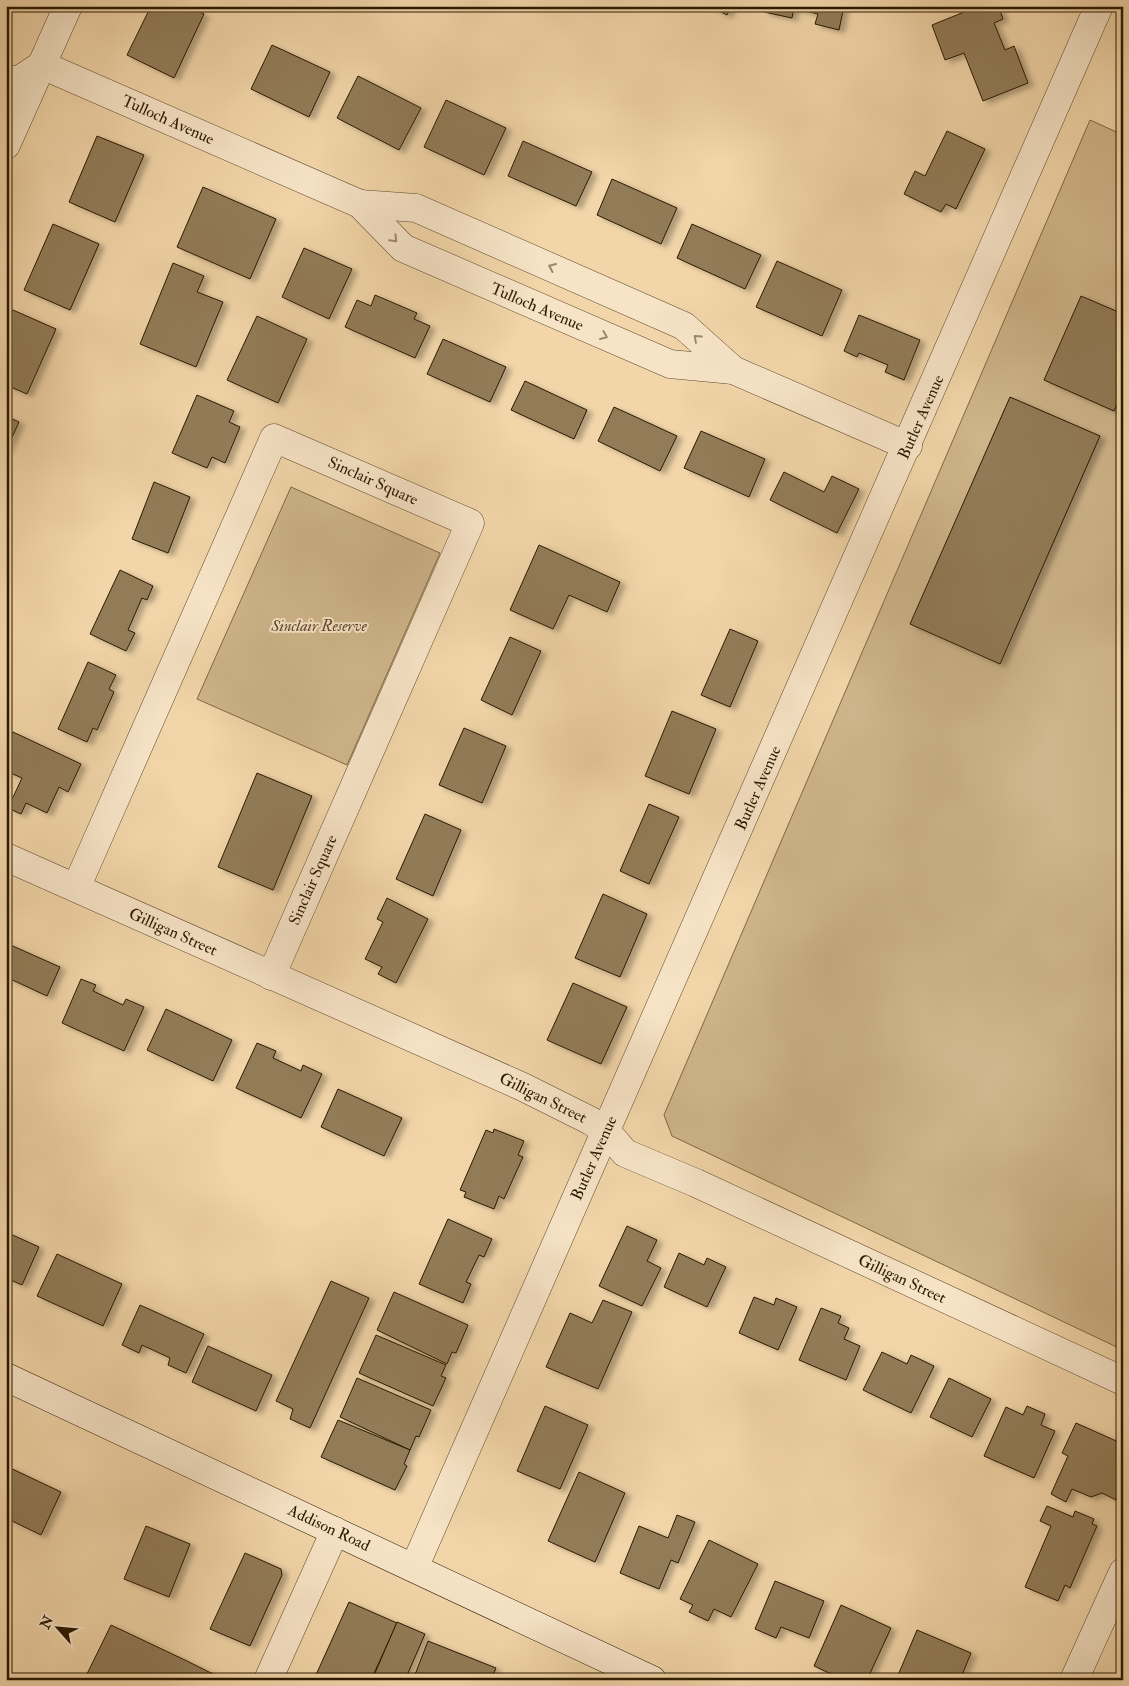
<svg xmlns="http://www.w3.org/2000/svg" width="1129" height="1686" font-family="'IM FELL Double Pica',serif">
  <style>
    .green { fill: #d0b68c; stroke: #7e6846 }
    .building { fill: #927b58; stroke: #2b1900; filter: url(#shadow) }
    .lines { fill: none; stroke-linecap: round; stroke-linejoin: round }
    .street-casing { stroke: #5d482a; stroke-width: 29 }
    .secondary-casing { stroke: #2b1900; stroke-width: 29 }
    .street { stroke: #f7e4c7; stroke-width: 28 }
    .secondary { stroke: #f7e4c7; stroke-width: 28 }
    .oneway { stroke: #9b896d }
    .labels { text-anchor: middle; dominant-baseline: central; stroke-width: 4; stroke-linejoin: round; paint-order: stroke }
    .street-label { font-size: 16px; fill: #2b1900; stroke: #f7e4c7 }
    .park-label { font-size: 16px; font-style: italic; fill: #5d482a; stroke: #f7e4c7 }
  </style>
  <defs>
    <filter id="shadow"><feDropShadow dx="5.5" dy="3" stdDeviation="2.5" flood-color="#0004"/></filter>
  </defs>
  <rect width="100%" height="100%" fill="#f2d6a9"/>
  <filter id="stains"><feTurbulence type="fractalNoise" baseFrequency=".004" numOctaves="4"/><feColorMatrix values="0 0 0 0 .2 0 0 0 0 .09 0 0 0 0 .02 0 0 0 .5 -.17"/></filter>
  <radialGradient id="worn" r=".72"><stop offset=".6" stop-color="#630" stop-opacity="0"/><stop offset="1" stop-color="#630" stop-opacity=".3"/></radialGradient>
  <g class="green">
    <path d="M 1090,120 L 1123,135 L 1123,1350 L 672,1136 L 664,1115 Z"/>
    <path d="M 291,487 L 440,553 L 347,765 L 197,699 Z"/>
  </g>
  <g class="building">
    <path d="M 151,6 L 188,6 L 204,14 L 174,78 L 127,55 Z"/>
    <path d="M 709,6 L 731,6 L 727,15 Z"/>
    <path d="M 766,6 L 844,6 L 839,30 L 815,24 L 818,14 L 794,8 L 792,18 L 764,12 Z"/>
    <path d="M 979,6 L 988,6 L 990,11 L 999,8 L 1003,19 L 994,23 L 1005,50 L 1014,46 L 1028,83 L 983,101 L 964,53 L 945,60 L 932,25 Z"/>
    <path d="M 272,45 L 330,72 L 309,117 L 251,89 Z"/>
    <path d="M 358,76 L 421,108 L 399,150 L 337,118 Z"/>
    <path d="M 446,100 L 506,128 L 484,175 L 424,147 Z"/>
    <path d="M 947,131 L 985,149 L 956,209 L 946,204 L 941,212 L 904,194 L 915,171 L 925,176 Z"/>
    <path d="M 97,136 L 144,155 L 115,222 L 69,202 Z"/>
    <path d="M 523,141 L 592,172 L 576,206 L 508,176 Z"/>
    <path d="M 612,179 L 677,208 L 661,244 L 597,215 Z"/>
    <path d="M 203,187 L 276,219 L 250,279 L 177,247 Z"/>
    <path d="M 53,224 L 99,244 L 70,310 L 24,290 Z"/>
    <path d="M 692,224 L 761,255 L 745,289 L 677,258 Z"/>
    <path d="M 304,248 L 352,269 L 329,319 L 282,297 Z"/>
    <path d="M 777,261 L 842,290 L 822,336 L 756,307 Z"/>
    <path d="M 173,263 L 204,276 L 197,292 L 223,302 L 196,367 L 140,344 Z"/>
    <path d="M 375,295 L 417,313 L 414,319 L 430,326 L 415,358 L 345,327 L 357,300 L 371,306 Z"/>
    <path d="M 1081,296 L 1123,314 L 1123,391 L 1114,411 L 1044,380 Z"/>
    <path d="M 13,310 L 56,329 L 27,394 L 6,385 L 6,325 Z"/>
    <path d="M 859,315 L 920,340 L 904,380 L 885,372 L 888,365 L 859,353 L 857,357 L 844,351 Z"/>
    <path d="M 257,316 L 307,339 L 278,403 L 227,380 Z"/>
    <path d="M 443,339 L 506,367 L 490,402 L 427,374 Z"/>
    <path d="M 525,381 L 587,410 L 574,439 L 511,410 Z"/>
    <path d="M 197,395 L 234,411 L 229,422 L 240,427 L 225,463 L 212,457 L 207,468 L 172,453 Z"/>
    <path d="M 1010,397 L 1100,436 L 1000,664 L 910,624 Z"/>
    <path d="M 614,407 L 677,436 L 660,471 L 598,441 Z"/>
    <path d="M 6,416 L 19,422 L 6,451 Z"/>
    <path d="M 701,431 L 765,459 L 749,497 L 684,468 Z"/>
    <path d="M 784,472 L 824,492 L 832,476 L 859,489 L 837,533 L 770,500 Z"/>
    <path d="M 154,482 L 190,497 L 168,553 L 132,539 Z"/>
    <path d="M 539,545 L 620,582 L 607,612 L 569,595 L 553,629 L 510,610 Z"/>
    <path d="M 120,570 L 153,586 L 147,600 L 142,598 L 128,630 L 135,633 L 126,651 L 90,634 Z"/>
    <path d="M 730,629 L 758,641 L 730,707 L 701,695 Z"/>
    <path d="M 510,637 L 541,651 L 512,715 L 481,700 Z"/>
    <path d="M 88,662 L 116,675 L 109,689 L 114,692 L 97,730 L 93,728 L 87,742 L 58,729 Z"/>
    <path d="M 672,711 L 716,729 L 689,794 L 645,776 Z"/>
    <path d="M 464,728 L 506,746 L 482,803 L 439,785 Z"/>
    <path d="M 13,732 L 81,764 L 68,792 L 59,787 L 47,813 L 26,803 L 21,814 L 8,808 L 22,778 L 6,771 L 6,747 Z"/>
    <path d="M 257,773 L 312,796 L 273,890 L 218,867 Z"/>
    <path d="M 649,804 L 679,817 L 649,884 L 620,871 Z"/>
    <path d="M 425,814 L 461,830 L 433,896 L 396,879 Z"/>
    <path d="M 603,894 L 647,914 L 620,977 L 575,958 Z"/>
    <path d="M 387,898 L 428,919 L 396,983 L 378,974 L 382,967 L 365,959 L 383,922 L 377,919 Z"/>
    <path d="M 6,943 L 60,967 L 47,996 L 6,977 Z"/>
    <path d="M 81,979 L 96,985 L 93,991 L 123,1005 L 126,999 L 144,1007 L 124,1051 L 62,1023 Z"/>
    <path d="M 573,983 L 627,1007 L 601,1064 L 547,1040 Z"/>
    <path d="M 166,1009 L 232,1040 L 213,1081 L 147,1050 Z"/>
    <path d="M 257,1043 L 276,1051 L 273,1058 L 301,1071 L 303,1065 L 322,1074 L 301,1118 L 236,1088 Z"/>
    <path d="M 338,1089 L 402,1118 L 384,1156 L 321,1127 Z"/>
    <path d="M 494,1129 L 524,1141 L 518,1155 L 523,1157 L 504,1199 L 499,1196 L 494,1209 L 464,1197 L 466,1192 L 460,1190 L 486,1130 L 493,1133 Z"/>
    <path d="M 448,1219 L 492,1239 L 484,1257 L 479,1255 L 466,1282 L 471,1284 L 463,1303 L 419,1284 Z"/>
    <path d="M 627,1226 L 657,1240 L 647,1261 L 661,1268 L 642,1306 L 599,1286 Z"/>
    <path d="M 6,1232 L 39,1247 L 22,1285 L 6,1278 L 9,1269 L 6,1268 Z"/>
    <path d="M 679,1253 L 704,1265 L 707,1258 L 726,1267 L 707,1307 L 664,1287 Z"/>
    <path d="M 57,1254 L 122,1284 L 103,1326 L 37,1296 Z"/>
    <path d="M 331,1281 L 369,1298 L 310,1428 L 290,1419 L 293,1409 L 276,1401 Z"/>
    <path d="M 394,1292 L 468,1325 L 456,1353 L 452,1352 L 447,1364 L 377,1330 Z"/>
    <path d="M 754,1297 L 774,1305 L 776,1298 L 797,1307 L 778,1350 L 739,1333 Z"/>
    <path d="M 603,1300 L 632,1312 L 598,1389 L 546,1367 L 570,1313 L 592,1323 Z"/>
    <path d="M 140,1305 L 204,1334 L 186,1373 L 168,1365 L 170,1358 L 142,1345 L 139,1353 L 122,1345 Z"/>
    <path d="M 821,1308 L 841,1316 L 838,1323 L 849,1328 L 844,1339 L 860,1346 L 846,1380 L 799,1360 Z"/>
    <path d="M 376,1335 L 446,1365 L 441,1376 L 446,1378 L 433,1406 L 359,1373 Z"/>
    <path d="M 208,1346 L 272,1375 L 256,1411 L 192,1382 Z"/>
    <path d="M 882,1352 L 907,1364 L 911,1355 L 934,1366 L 911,1413 L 863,1390 Z"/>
    <path d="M 357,1378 L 431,1410 L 419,1437 L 416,1436 L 410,1450 L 340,1417 Z"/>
    <path d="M 949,1378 L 991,1399 L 972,1437 L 930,1417 Z"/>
    <path d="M 545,1406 L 588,1425 L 560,1489 L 517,1471 Z"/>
    <path d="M 1027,1406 L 1045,1414 L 1041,1425 L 1055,1431 L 1034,1478 L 984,1456 L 1006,1407 L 1023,1415 Z"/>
    <path d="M 338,1420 L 410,1450 L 404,1464 L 407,1466 L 395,1490 L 321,1457 Z"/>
    <path d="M 1076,1423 L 1123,1444 L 1123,1486 L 1116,1500 L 1102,1493 L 1091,1497 L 1072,1489 L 1066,1502 L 1051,1494 L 1068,1456 L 1062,1453 Z"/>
    <path d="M 6,1466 L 61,1492 L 41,1535 L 6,1518 Z"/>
    <path d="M 579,1472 L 625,1493 L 595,1562 L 548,1541 Z"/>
    <path d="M 1047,1506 L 1073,1517 L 1075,1511 L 1094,1519 L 1092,1524 L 1097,1526 L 1070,1588 L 1065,1585 L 1058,1601 L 1025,1587 L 1051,1526 L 1040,1521 Z"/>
    <path d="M 677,1515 L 695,1522 L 678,1563 L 671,1560 L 659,1589 L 620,1573 L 639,1526 L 668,1538 Z"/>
    <path d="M 146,1526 L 190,1544 L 169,1597 L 124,1579 Z"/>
    <path d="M 709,1540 L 758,1564 L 731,1617 L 714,1609 L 708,1621 L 689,1612 L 693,1605 L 680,1599 Z"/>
    <path d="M 245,1553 L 281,1569 L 282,1575 L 250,1646 L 210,1629 Z"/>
    <path d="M 775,1581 L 824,1601 L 809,1638 L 781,1627 L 776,1638 L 755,1629 Z"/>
    <path d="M 349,1602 L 397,1623 L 371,1680 L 321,1680 L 315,1677 Z"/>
    <path d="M 841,1605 L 891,1628 L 867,1680 L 844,1680 L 814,1666 Z"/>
    <path d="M 397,1622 L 425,1634 L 405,1680 L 372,1680 Z"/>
    <path d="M 111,1625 L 187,1661 L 225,1680 L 95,1680 L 86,1676 Z"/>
    <path d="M 917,1630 L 971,1653 L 960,1680 L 896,1680 Z"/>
    <path d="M 428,1641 L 496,1668 L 491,1680 L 413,1680 Z"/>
  </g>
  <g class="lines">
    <g class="street-casing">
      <g id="street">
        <path d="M 6,78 L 16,82 L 42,65 L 360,204 L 416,208 L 684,326 L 733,370"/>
        <path d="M 6,145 L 68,6"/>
        <path d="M 360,204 L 403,248 L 670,364 L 733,370 L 908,446"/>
        <path d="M 6,857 L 523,1087 L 591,1121 L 606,1131 L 625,1153 L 696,1183 L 1123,1381"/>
        <path d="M 76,888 L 274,438 L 470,523 L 271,976"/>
        <path d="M 414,1568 L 1099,6"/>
        <path d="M 268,1680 L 335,1531"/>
        <path d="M 1074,1680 L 1123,1572"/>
      </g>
    </g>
    <g class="secondary-casing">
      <path id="secondary" d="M 6,1377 L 652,1680"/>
    </g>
    <use href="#street" class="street"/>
    <use href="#secondary" class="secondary"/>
  </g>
  <defs><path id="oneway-chevron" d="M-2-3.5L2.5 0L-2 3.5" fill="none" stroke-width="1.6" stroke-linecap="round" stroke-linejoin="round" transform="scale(1.25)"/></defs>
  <g class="oneway">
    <use href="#oneway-chevron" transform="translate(394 239) rotate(46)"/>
    <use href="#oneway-chevron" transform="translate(552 267) rotate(-156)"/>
    <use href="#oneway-chevron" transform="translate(604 336) rotate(23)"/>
    <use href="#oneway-chevron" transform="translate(697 338) rotate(-138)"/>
  </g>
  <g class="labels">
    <g class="street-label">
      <text transform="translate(168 120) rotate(24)">Tulloch Avenue</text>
      <text transform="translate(537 307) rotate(23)">Tulloch Avenue</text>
      <text transform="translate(921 417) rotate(-66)">Butler Avenue</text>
      <text transform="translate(373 481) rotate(24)">Sinclair Square</text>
      <text transform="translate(758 788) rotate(-66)">Butler Avenue</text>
      <text transform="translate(313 880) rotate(-66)">Sinclair Square</text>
      <text transform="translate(173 932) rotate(24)">Gilligan Street</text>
      <text transform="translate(543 1098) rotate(26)">Gilligan Street</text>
      <text transform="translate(594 1158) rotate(-66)">Butler Avenue</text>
      <text transform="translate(902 1279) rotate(25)">Gilligan Street</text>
      <text transform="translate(329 1528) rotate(25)">Addison Road</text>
    </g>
    <g class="park-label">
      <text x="319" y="626">Sinclair Reserve</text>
    </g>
  </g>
  <rect width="1129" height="1686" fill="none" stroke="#f2d6a9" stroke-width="25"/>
  <rect x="8" y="8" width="1114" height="1671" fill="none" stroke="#2b1900" stroke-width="2.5"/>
  <rect x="12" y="12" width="1104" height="1661" fill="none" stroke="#2b1900"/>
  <g transform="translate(58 1628) rotate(297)" stroke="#f7e4c7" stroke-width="4" paint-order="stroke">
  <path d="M0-4L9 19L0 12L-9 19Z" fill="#2b1900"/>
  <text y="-8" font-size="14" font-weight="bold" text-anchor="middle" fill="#2b1900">N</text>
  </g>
  <rect width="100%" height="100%" filter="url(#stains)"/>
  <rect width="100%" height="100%" fill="url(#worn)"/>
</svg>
